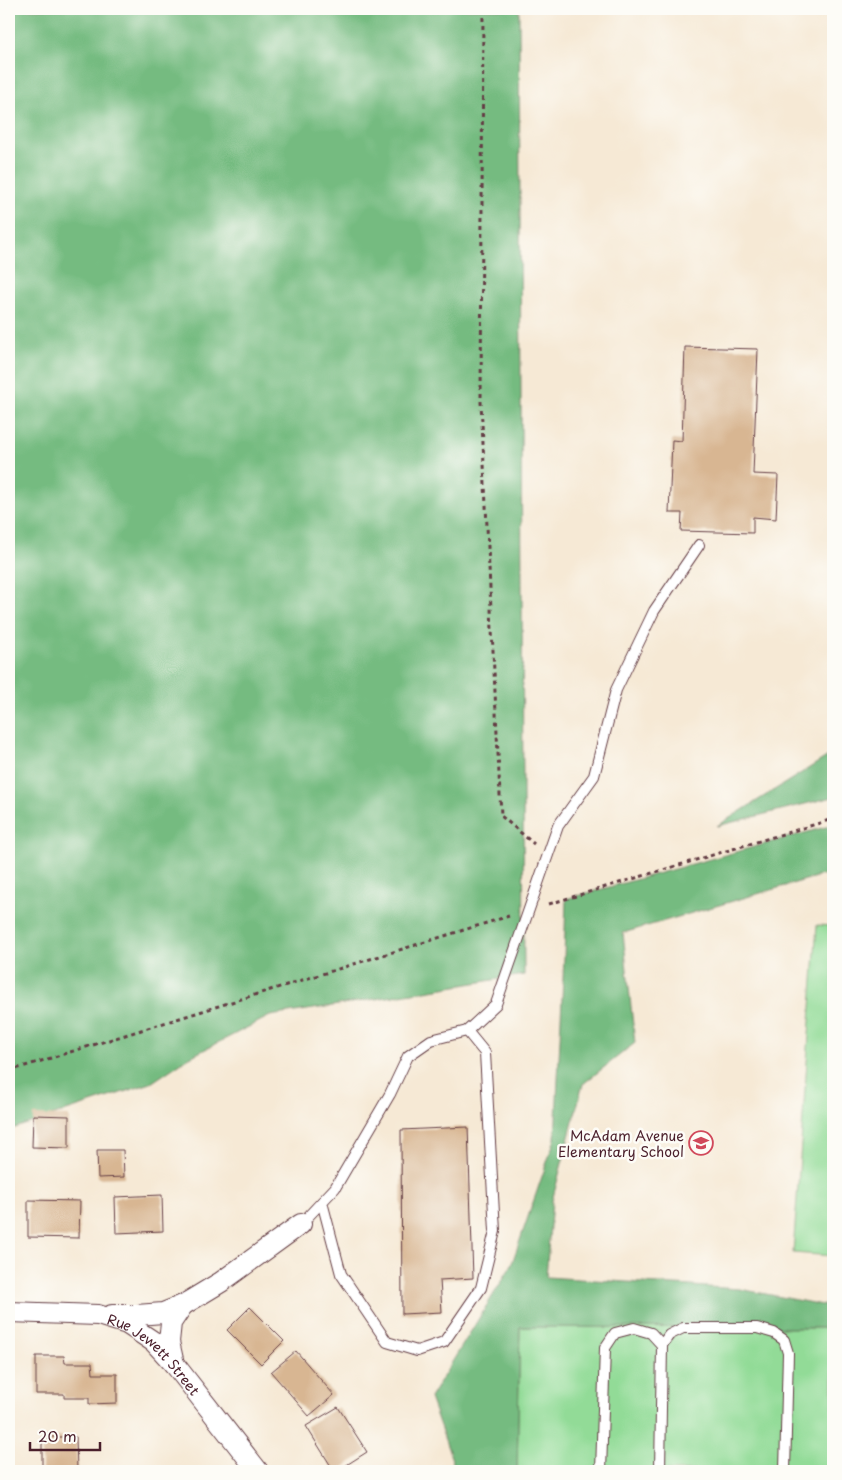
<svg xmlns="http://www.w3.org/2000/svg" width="842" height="1480" font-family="'Playpen Sans',sans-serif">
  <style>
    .green { fill: #92db97; stroke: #6e7d61 }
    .forest { fill: #75bb80; stroke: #606d56 }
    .building { fill: #d8b692 }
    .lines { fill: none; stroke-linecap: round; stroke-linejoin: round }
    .service-casing { stroke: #643d44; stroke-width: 12 }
    .minor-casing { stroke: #643d44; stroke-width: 22 }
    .path { stroke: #643d44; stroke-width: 3; stroke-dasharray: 4 4; stroke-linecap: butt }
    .service { stroke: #fff; stroke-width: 10 }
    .minor { stroke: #fff; stroke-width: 20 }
    .labels { text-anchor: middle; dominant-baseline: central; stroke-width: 5; stroke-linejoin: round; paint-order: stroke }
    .poi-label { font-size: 14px; fill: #4a1f2b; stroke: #fdfcf7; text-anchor: end }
    .street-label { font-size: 14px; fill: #4a1f2b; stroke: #fdfcf7 }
  </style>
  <rect width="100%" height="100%" fill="#fdfcf7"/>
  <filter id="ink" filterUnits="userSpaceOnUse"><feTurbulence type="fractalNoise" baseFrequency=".02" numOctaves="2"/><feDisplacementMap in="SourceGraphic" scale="10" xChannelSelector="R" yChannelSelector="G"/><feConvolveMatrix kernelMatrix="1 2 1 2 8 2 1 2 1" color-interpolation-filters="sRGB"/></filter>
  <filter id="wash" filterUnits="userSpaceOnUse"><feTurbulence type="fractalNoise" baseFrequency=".0096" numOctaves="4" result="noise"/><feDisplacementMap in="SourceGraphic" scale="20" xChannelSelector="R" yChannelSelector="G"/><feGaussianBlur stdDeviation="1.12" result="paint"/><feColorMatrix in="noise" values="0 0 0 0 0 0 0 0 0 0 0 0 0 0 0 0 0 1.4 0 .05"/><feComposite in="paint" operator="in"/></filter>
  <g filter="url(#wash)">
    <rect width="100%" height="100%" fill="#f6e9d5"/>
    <g class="green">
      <path d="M 817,925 L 833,926 L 833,1256 L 793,1253 Z"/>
      <path d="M 520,1327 L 833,1328 L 833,1471 L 517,1471 Z"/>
    </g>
    <g class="forest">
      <path d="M 9,9 L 519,9 L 524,975 L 270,1016 L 188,1058 L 151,1083 L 9,1130 Z"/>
      <path d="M 833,753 L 833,797 L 717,826 Z"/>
      <path d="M 833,825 L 833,872 L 623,933 L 635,1043 L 583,1084 L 552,1201 L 546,1277 L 740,1289 L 833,1307 L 833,1328 L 520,1327 L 517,1471 L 456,1471 L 430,1398 L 511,1266 L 555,1139 L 564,958 L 566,899 Z"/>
    </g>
    <g id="blocks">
      <g class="building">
        <path d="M 685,347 L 758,349 L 753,474 L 778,475 L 776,519 L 753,517 L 753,533 L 681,531 L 682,513 L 669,513 L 672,440 L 682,441 Z"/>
        <path d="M 33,1115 L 69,1116 L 69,1148 L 32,1147 Z"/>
        <path d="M 468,1127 L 473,1278 L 440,1280 L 442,1312 L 402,1314 L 401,1130 Z"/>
        <path d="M 97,1150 L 123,1150 L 124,1177 L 98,1178 Z"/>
        <path d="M 162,1195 L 163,1231 L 116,1233 L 115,1197 Z"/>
        <path d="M 28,1200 L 80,1201 L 79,1238 L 28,1237 Z"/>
        <path d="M 250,1307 L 284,1341 L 261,1364 L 227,1330 Z"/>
        <path d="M 296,1351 L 334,1395 L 309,1416 L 271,1372 Z"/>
        <path d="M 36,1356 L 64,1356 L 65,1363 L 92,1363 L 93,1374 L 117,1374 L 117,1403 L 89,1404 L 89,1398 L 64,1398 L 64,1394 L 36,1394 Z"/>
        <path d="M 338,1407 L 367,1452 L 337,1471 L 334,1471 L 306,1426 Z"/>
        <path d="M 42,1437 L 76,1437 L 77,1471 L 42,1471 Z"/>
      </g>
    </g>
  </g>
  <g filter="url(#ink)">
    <use href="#blocks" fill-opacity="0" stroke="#643d44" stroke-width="1"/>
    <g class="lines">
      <g class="service-casing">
        <g id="service">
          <path d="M 322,1202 L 341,1274 L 387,1342 L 417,1351 L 444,1342 L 481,1288 L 495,1231 L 485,1053 L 467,1031"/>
          <path d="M 301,1224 L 335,1188 L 390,1094 L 408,1056 L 431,1040 L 467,1031 L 496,1004 L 558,826 L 594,776 L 616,690 L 654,611 L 699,545"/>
          <path d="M 601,1471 L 605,1348 L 615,1333 L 634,1328 L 651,1333 L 662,1345"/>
          <path d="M 660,1471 L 662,1345 L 669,1335 L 683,1328 L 757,1328 L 774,1333 L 784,1340 L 788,1353 L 785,1471"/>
        </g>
      </g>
      <g class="minor-casing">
        <g id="minor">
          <path id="s1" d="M 9,1312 L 98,1315 L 127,1324 L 154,1342 L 175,1365 L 258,1471"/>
          <path d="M 112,1315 L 137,1315 L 163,1313 L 183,1305 L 221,1282 L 301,1224"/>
          <path d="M 174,1364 L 169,1342 L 171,1323 L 183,1305"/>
        </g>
      </g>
      <g class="path">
        <path d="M 483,9 L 481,402 L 501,816 L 534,844"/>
        <path d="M 549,904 L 833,819"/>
        <path d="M 9,1071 L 509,916"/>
      </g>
      <use href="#service" class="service"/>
      <use href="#minor" class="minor"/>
    </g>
  </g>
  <defs>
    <g id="school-ring" transform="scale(1.25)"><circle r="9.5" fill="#fdfcf7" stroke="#d1495b" stroke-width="1.5"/><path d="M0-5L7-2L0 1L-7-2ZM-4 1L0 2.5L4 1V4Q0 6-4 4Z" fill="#d1495b"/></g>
  </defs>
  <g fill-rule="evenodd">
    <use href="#school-ring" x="701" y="1143"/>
  </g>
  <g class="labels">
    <g class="poi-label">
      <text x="684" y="1135">McAdam Avenue<tspan x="684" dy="16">Elementary School</tspan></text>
    </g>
    <g class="street-label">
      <text stroke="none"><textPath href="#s1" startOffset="159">Rue Jewett Street</textPath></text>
    </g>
  </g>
  <rect width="842" height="1480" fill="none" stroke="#fdfcf7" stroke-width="30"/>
  <path d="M30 1442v8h70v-8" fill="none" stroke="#4a1f2b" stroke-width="2.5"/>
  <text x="38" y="1442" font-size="15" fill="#4a1f2b" stroke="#fdfcf7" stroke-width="4" paint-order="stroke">20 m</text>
</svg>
